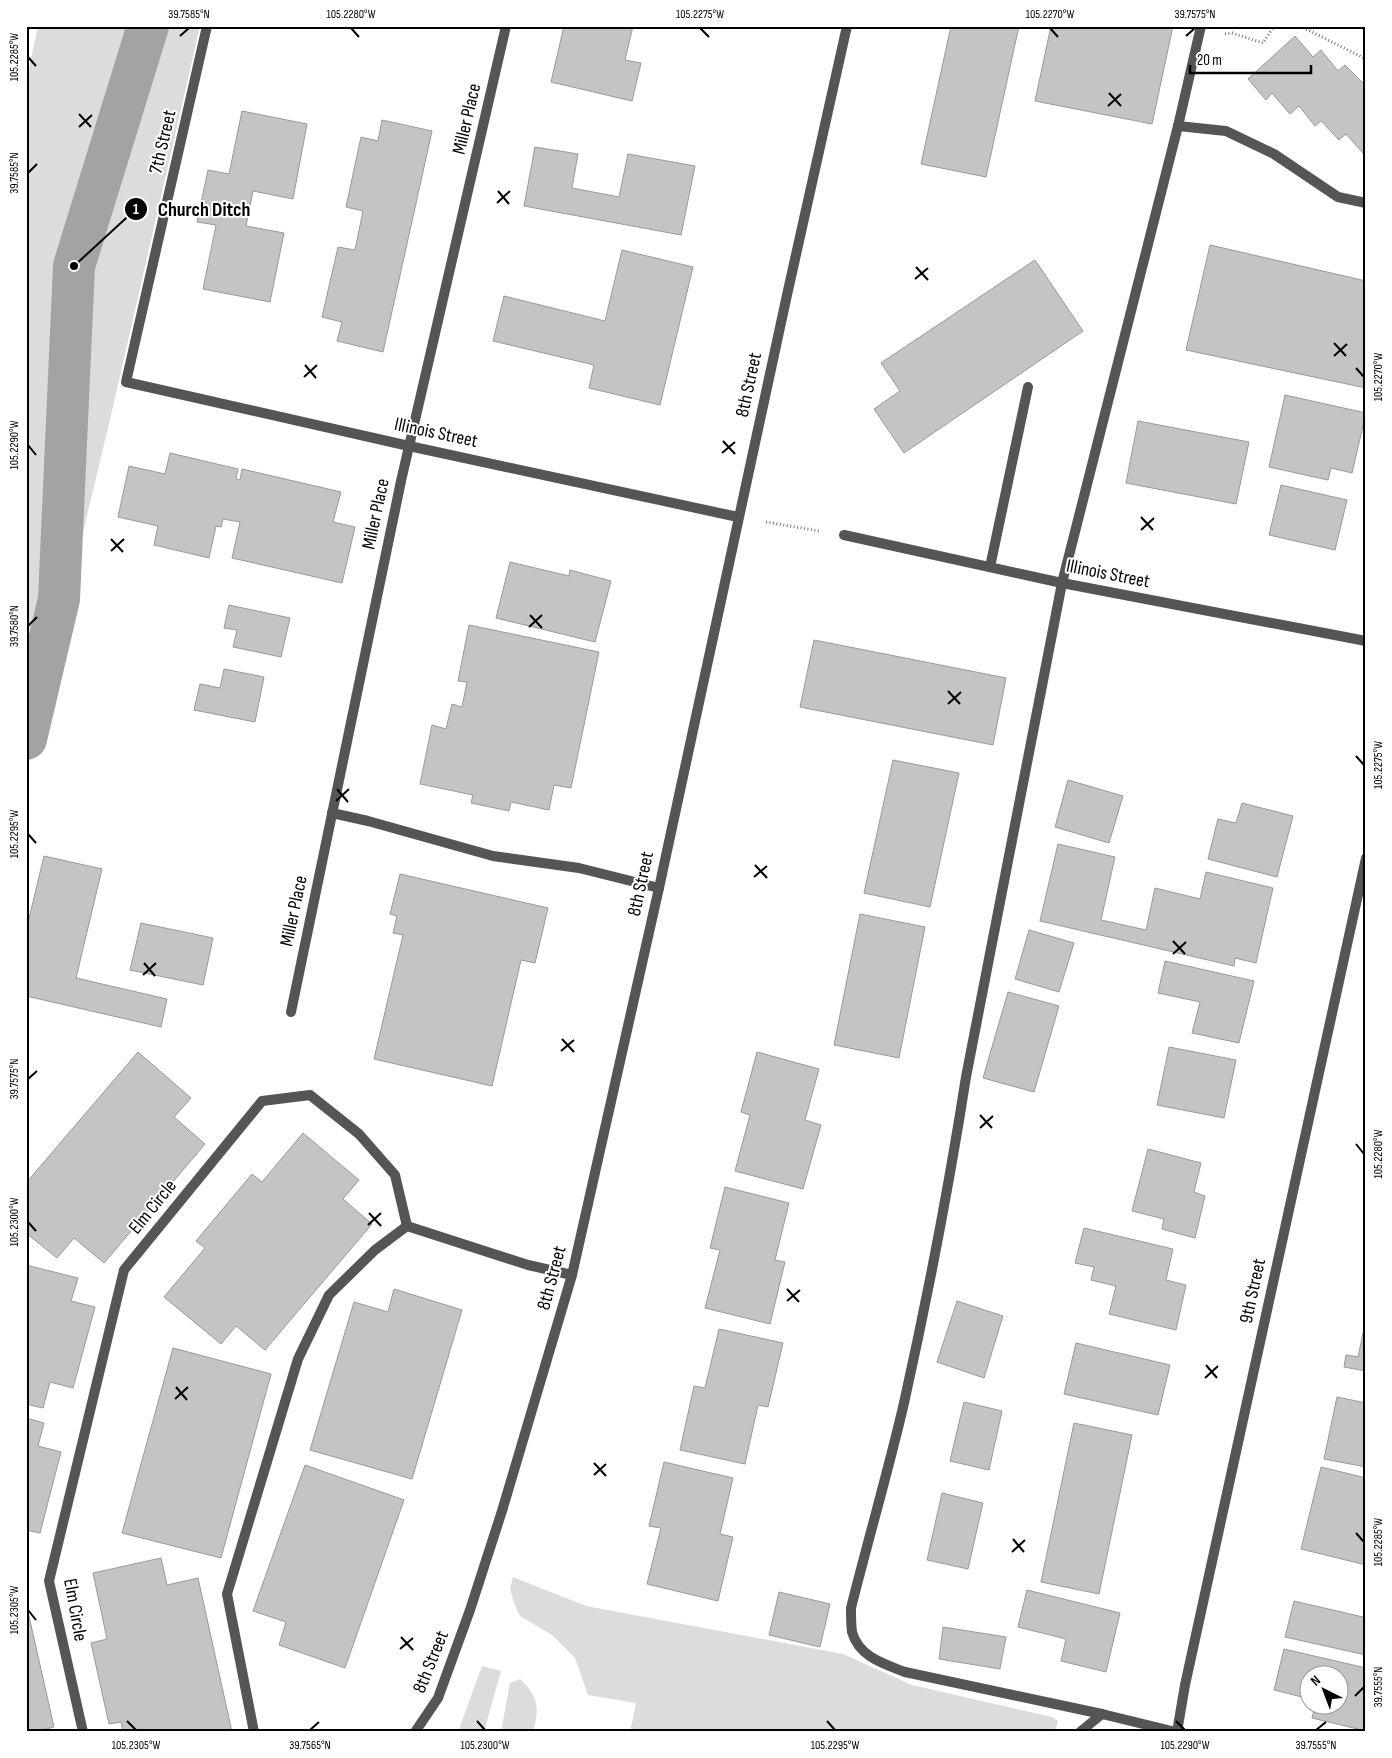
<svg xmlns="http://www.w3.org/2000/svg" width="1392" height="1758" font-family="'Sofia Sans Condensed',sans-serif">
  <style>
    .green { fill: #dcdcdc }
    .lines { fill: none; stroke-linecap: round; stroke-linejoin: round }
    .canal { stroke: #a3a3a3; stroke-width: 42 }
    .building { fill: #c4c4c4; stroke: #999 }
    .path { stroke: #777; stroke-width: 3; stroke-dasharray: 1 2.5; stroke-linecap: butt }
    .service { stroke: #555; stroke-width: 10 }
    .minor { stroke: #555; stroke-width: 10 }
    .tertiary { stroke: #555; stroke-width: 10 }
    .ticks { fill: none; stroke: #000; stroke-width: 2 }
    .labels { text-anchor: middle; dominant-baseline: central; stroke-width: 4; stroke-linejoin: round; paint-order: stroke }
    .street-label { font-size: 19px; fill: #000; stroke: #fff }
    .leader { fill: none; stroke: #000; stroke-width: 2 }
    .callout-dot { fill: #000; stroke: #fff; stroke-width: 2 }
    .mark-label { font-size: 15px; text-anchor: middle; font-weight: bold; fill: #fff }
    .callout-label { font-size: 20px; text-anchor: middle; font-weight: bold; fill: #000; stroke: #fff; stroke-width: 4; stroke-linejoin: round; paint-order: stroke }
    .neatline { fill: none; stroke: #000; stroke-width: 2 }
    .ticks-label { font-size: 12px; text-anchor: middle; fill: #000 }
  </style>
  <rect width="100%" height="100%" fill="#fff"/>
  <g class="green">
    <path d="M 38,26 L 200,26 L 112,411 L 26,771 L 26,82 Z"/>
    <path d="M 513,1577 L 586,1606 L 843,1654 L 912,1685 L 1052,1717 L 1058,1721 L 1056,1728 L 1053,1732 L 630,1732 L 636,1703 L 588,1695 L 575,1658 L 552,1635 L 520,1616 L 514,1603 L 510,1589 Z"/>
    <path d="M 482,1666 L 501,1671 L 484,1732 L 458,1732 Z"/>
    <path d="M 520,1679 C 538,1696 540,1708 533,1732 L 501,1732 L 510,1683 Z"/>
  </g>
  <g class="lines">
    <path class="canal" d="M 26,739 L 59,599 L 74,266 L 148,26"/>
  </g>
  <g class="building">
    <path d="M 564,26 L 633,26 L 625,60 L 641,63 L 632,101 L 551,82 Z"/>
    <path d="M 951,26 L 1019,26 L 986,177 L 921,164 Z"/>
    <path d="M 1051,26 L 1173,26 L 1152,124 L 1035,101 Z"/>
    <path d="M 1295,36 L 1313,57 L 1321,50 L 1338,71 L 1345,65 L 1364,84 L 1366,83 L 1366,151 L 1363,153 L 1346,134 L 1339,140 L 1321,121 L 1315,126 L 1299,106 L 1290,114 L 1272,93 L 1266,100 L 1248,79 Z"/>
    <path d="M 242,111 L 307,124 L 293,199 L 253,191 L 246,226 L 284,233 L 270,302 L 203,289 L 216,225 L 197,222 L 208,170 L 229,174 Z"/>
    <path d="M 382,120 L 432,131 L 383,352 L 337,341 L 342,322 L 322,317 L 338,247 L 355,250 L 363,211 L 346,207 L 361,137 L 378,141 Z"/>
    <path d="M 535,147 L 578,154 L 572,188 L 619,197 L 628,154 L 695,166 L 681,235 L 524,206 Z"/>
    <path d="M 1210,245 L 1366,281 L 1366,388 L 1186,350 Z"/>
    <path d="M 622,250 L 693,267 L 660,405 L 589,388 L 594,365 L 493,341 L 504,296 L 605,321 Z"/>
    <path d="M 1035,260 L 1083,331 L 904,453 L 874,409 L 900,391 L 881,363 Z"/>
    <path d="M 1285,395 L 1366,413 L 1352,473 L 1331,468 L 1328,480 L 1269,467 Z"/>
    <path d="M 1138,421 L 1249,442 L 1236,504 L 1126,483 Z"/>
    <path d="M 170,453 L 238,469 L 236,479 L 240,480 L 242,469 L 341,492 L 333,522 L 355,527 L 342,583 L 232,558 L 240,522 L 223,519 L 221,527 L 216,526 L 209,558 L 154,545 L 158,526 L 118,517 L 129,466 L 165,474 Z"/>
    <path d="M 1281,485 L 1347,500 L 1335,550 L 1269,535 Z"/>
    <path d="M 510,562 L 569,576 L 570,570 L 611,581 L 595,642 L 496,618 Z"/>
    <path d="M 229,605 L 290,618 L 281,657 L 233,647 L 237,630 L 224,628 Z"/>
    <path d="M 469,625 L 599,652 L 571,788 L 554,785 L 549,810 L 511,802 L 509,811 L 471,803 L 473,795 L 420,784 L 432,725 L 446,729 L 452,704 L 462,707 L 467,682 L 458,681 Z"/>
    <path d="M 814,640 L 1006,678 L 993,745 L 800,707 Z"/>
    <path d="M 224,669 L 264,677 L 255,722 L 194,710 L 200,684 L 220,688 Z"/>
    <path d="M 893,760 L 959,773 L 930,907 L 864,893 Z"/>
    <path d="M 1068,780 L 1123,796 L 1109,843 L 1055,827 Z"/>
    <path d="M 1242,803 L 1293,816 L 1277,877 L 1208,859 L 1218,819 L 1236,823 Z"/>
    <path d="M 1058,844 L 1115,857 L 1101,920 L 1146,930 L 1155,888 L 1200,899 L 1206,872 L 1273,888 L 1256,963 L 1235,958 L 1234,966 L 1040,921 Z"/>
    <path d="M 44,856 L 102,869 L 76,978 L 167,999 L 161,1027 L 26,996 L 26,931 Z"/>
    <path d="M 400,874 L 548,908 L 535,963 L 521,960 L 492,1086 L 374,1059 L 403,935 L 393,933 L 397,916 L 390,914 Z"/>
    <path d="M 860,914 L 925,927 L 899,1058 L 834,1045 Z"/>
    <path d="M 141,923 L 213,938 L 203,985 L 130,970 Z"/>
    <path d="M 1029,930 L 1074,943 L 1059,992 L 1015,979 Z"/>
    <path d="M 1165,961 L 1254,981 L 1239,1043 L 1192,1033 L 1200,1002 L 1158,993 Z"/>
    <path d="M 1008,992 L 1059,1006 L 1034,1092 L 983,1078 Z"/>
    <path d="M 1169,1047 L 1236,1060 L 1224,1118 L 1157,1105 Z"/>
    <path d="M 138,1052 L 191,1098 L 174,1117 L 205,1144 L 104,1263 L 74,1238 L 57,1258 L 26,1233 L 26,1183 Z"/>
    <path d="M 757,1052 L 819,1069 L 805,1120 L 821,1125 L 803,1189 L 735,1171 L 750,1115 L 741,1112 Z"/>
    <path d="M 303,1133 L 359,1180 L 343,1199 L 372,1224 L 265,1350 L 236,1326 L 221,1344 L 164,1297 L 205,1248 L 196,1241 L 252,1174 L 262,1182 Z"/>
    <path d="M 1148,1149 L 1201,1163 L 1194,1192 L 1205,1196 L 1195,1238 L 1162,1229 L 1164,1219 L 1132,1211 Z"/>
    <path d="M 725,1187 L 789,1203 L 775,1260 L 785,1262 L 770,1324 L 705,1308 L 720,1250 L 710,1248 Z"/>
    <path d="M 1084,1228 L 1173,1249 L 1166,1280 L 1186,1285 L 1176,1330 L 1109,1314 L 1116,1286 L 1091,1280 L 1094,1267 L 1075,1263 Z"/>
    <path d="M 26,1265 L 78,1278 L 71,1301 L 95,1307 L 73,1388 L 50,1382 L 43,1408 L 26,1404 Z"/>
    <path d="M 394,1289 L 462,1310 L 412,1479 L 310,1450 L 354,1302 L 388,1312 Z"/>
    <path d="M 957,1301 L 1003,1316 L 984,1378 L 937,1362 Z"/>
    <path d="M 1365,1324 L 1366,1371 L 1344,1367 L 1346,1355 L 1358,1357 Z"/>
    <path d="M 719,1329 L 783,1343 L 768,1407 L 758,1405 L 745,1464 L 680,1450 L 694,1386 L 705,1388 Z"/>
    <path d="M 1076,1343 L 1170,1365 L 1158,1415 L 1064,1394 Z"/>
    <path d="M 173,1348 L 271,1374 L 221,1558 L 122,1533 Z"/>
    <path d="M 1337,1397 L 1366,1403 L 1366,1467 L 1324,1459 Z"/>
    <path d="M 964,1402 L 1002,1411 L 989,1470 L 950,1461 Z"/>
    <path d="M 26,1418 L 44,1423 L 38,1446 L 61,1452 L 40,1533 L 26,1530 Z"/>
    <path d="M 1074,1423 L 1132,1435 L 1099,1594 L 1041,1582 Z"/>
    <path d="M 664,1462 L 733,1478 L 720,1534 L 733,1537 L 718,1601 L 647,1584 L 661,1528 L 649,1526 Z"/>
    <path d="M 305,1465 L 404,1500 L 345,1668 L 279,1645 L 286,1622 L 253,1611 Z"/>
    <path d="M 1321,1467 L 1366,1478 L 1366,1565 L 1301,1549 Z"/>
    <path d="M 942,1493 L 983,1503 L 968,1569 L 927,1560 Z"/>
    <path d="M 161,1558 L 167,1585 L 198,1578 L 232,1732 L 123,1732 L 121,1722 L 109,1724 L 91,1643 L 107,1639 L 93,1573 Z"/>
    <path d="M 1027,1590 L 1120,1613 L 1106,1672 L 1061,1661 L 1066,1639 L 1018,1627 Z"/>
    <path d="M 779,1592 L 830,1604 L 820,1647 L 769,1635 Z"/>
    <path d="M 1294,1601 L 1363,1617 L 1366,1608 L 1366,1655 L 1285,1637 Z"/>
    <path d="M 26,1603 L 54,1727 L 35,1732 L 26,1732 Z"/>
    <path d="M 943,1627 L 1006,1637 L 1000,1669 L 939,1659 Z"/>
    <path d="M 1284,1649 L 1366,1668 L 1366,1731 L 1312,1718 L 1315,1706 L 1340,1706 L 1340,1676 L 1310,1676 L 1310,1699 L 1274,1690 Z"/>
  </g>
  <g class="lines">
    <g class="path">
      <path d="M 1300,26 L 1366,59"/>
      <path d="M 1225,34 L 1232,33 L 1263,43 L 1274,26"/>
      <path d="M 766,522 L 819,531"/>
    </g>
    <g class="service">
      <path d="M 1178,126 L 1226,131 L 1274,154 L 1338,197 L 1366,203"/>
      <path d="M 990,567 L 1028,387"/>
      <path d="M 332,813 L 368,821 L 493,856 L 579,868 L 659,888"/>
      <path d="M 1102,1714 L 905,1672 C 884,1664 859,1657 852,1632 C 851,1625 851,1616 851,1608 C 868,1540 888,1472 904,1403 C 928,1295 949,1186 966,1077 L 1062,583 L 1178,126 L 1201,26"/>
      <path d="M 254,1732 L 227,1594 L 298,1359 L 329,1295 L 375,1250 L 407,1226"/>
      <path d="M 1080,1732 L 1102,1714 L 1176,1732"/>
    </g>
    <g class="minor">
      <path d="M 207,26 L 126,382 L 409,446 L 738,517"/>
      <path d="M 844,535 L 1062,583 L 1366,641"/>
      <path d="M 291,1012 L 401,481 L 506,26"/>
      <path d="M 83,1732 L 49,1581 L 124,1270 L 262,1101 L 310,1095 L 359,1134 L 395,1175 L 407,1226 L 528,1265 L 572,1275"/>
      <path d="M 1177,1732 L 1185,1685 L 1366,858"/>
    </g>
    <path class="tertiary" d="M 415,1732 L 438,1698 L 470,1610 L 502,1511 L 572,1275 L 659,888 L 787,295 L 847,26"/>
  </g>
  <path class="ticks" d="M 351,28 L 359,37M 700,28 L 709,37M 1050,28 L 1058,37M 180,36 L 189,28M 1186,36 L 1195,28M 28,57 L 36,66M 1109,93 L 1121,106M 1108,106 L 1121,94M 79,114 L 91,127M 79,127 L 92,115M 28,173 L 37,164M 498,191 L 509,204M 497,203 L 510,191M 916,267 L 928,280M 915,279 L 928,268M 1334,343 L 1346,356M 1334,356 L 1347,344M 305,365 L 316,378M 1356,368 L 1364,377M 304,377 L 317,365M 723,441 L 735,454M 28,445 L 36,455M 722,453 L 735,442M 1141,517 L 1153,530M 1141,530 L 1154,518M 111,539 L 123,552M 111,551 L 124,539M 530,615 L 542,628M 28,626 L 37,617M 529,627 L 542,615M 948,691 L 960,704M 948,704 L 961,692M 1356,756 L 1364,765M 337,789 L 348,802M 336,801 L 349,789M 28,834 L 36,843M 755,865 L 767,878M 754,877 L 767,866M 1173,941 L 1185,954M 1173,954 L 1186,942M 144,963 L 155,976M 143,975 L 156,963M 562,1039 L 574,1052M 561,1051 L 574,1040M 28,1079 L 37,1071M 980,1115 L 992,1128M 980,1128 L 993,1116M 1356,1144 L 1364,1154M 369,1213 L 381,1226M 28,1222 L 36,1231M 368,1225 L 381,1213M 787,1289 L 799,1302M 787,1301 L 800,1290M 1206,1365 L 1217,1378M 1205,1378 L 1218,1366M 176,1387 L 187,1400M 175,1399 L 188,1387M 594,1463 L 606,1476M 594,1475 L 606,1464M 1356,1533 L 1364,1542M 1013,1539 L 1024,1552M 1012,1552 L 1025,1540M 28,1610 L 36,1620M 401,1637 L 413,1650M 400,1649 L 413,1638M 1355,1696 L 1364,1687M 127,1721 L 136,1730M 477,1721 L 485,1730M 827,1721 L 835,1730M 1176,1721 L 1185,1730M 310,1730 L 319,1722M 1316,1730 L 1326,1722"/>
  <g class="labels">
    <g class="street-label">
      <text transform="translate(467 119) rotate(-77)">Miller Place</text>
      <text transform="translate(163 142) rotate(-77)">7th Street</text>
      <text transform="translate(749 385) rotate(-78)">8th Street</text>
      <text transform="translate(436 433) rotate(12)">Illinois Street</text>
      <text transform="translate(376 514) rotate(-78)">Miller Place</text>
      <text transform="translate(1108 574) rotate(11)">Illinois Street</text>
      <text transform="translate(641 884) rotate(-78)">8th Street</text>
      <text transform="translate(294 911) rotate(-78)">Miller Place</text>
      <text transform="translate(153 1207) rotate(-51)">Elm Circle</text>
      <text transform="translate(552 1278) rotate(-75)">8th Street</text>
      <text transform="translate(1253 1291) rotate(-78)">9th Street</text>
      <text transform="translate(75 1610) rotate(80)">Elm Circle</text>
      <text transform="translate(431 1662) rotate(-68)">8th Street</text>
    </g>
  </g>
  <path class="leader" d="M74 266L136 209"/>
  <g class="callout-dot">
    <circle cx="74" cy="266" r="5"/>
    <circle cx="136" cy="209" r="12"/>
  </g>
  <g class="mark-label">
    <text x="136" y="214">1</text>
  </g>
  <g class="callout-label">
    <text x="204" y="216">Church Ditch</text>
  </g>
  <rect width="1392" height="1758" fill="none" stroke="#ffffff" stroke-width="55"/>
  <g transform="translate(1324 1690) rotate(318)"><circle r="24" fill="#ffffff" stroke="#999999"/>
  <path d="M0-4L9 19L0 12L-9 19Z" fill="#000000"/>
  <text y="-8" font-size="14" font-weight="bold" text-anchor="middle" fill="#000000">N</text>
  </g>
  <path d="M1190 65v8h121v-8" fill="none" stroke="#000000" stroke-width="2.5"/>
  <text x="1197" y="65" font-size="15" fill="#000000" stroke="#ffffff" stroke-width="4" paint-order="stroke">20 m</text>
  <rect x="28" y="28" width="1336" height="1702" class="neatline"/>
  <g class="ticks-label">
    <text x="189" y="18">39.7585°N</text>
    <text x="351" y="18">105.2280°W</text>
    <text x="700" y="18">105.2275°W</text>
    <text x="1050" y="18">105.2270°W</text>
    <text x="1195" y="18">39.7575°N</text>
    <text transform="translate(14 57) rotate(-90)" y="4">105.2285°W</text>
    <text transform="translate(14 173) rotate(-90)" y="4">39.7585°N</text>
    <text transform="translate(1378 377) rotate(-90)" y="4">105.2270°W</text>
    <text transform="translate(14 445) rotate(-90)" y="4">105.2290°W</text>
    <text transform="translate(14 626) rotate(-90)" y="4">39.7580°N</text>
    <text transform="translate(1378 765) rotate(-90)" y="4">105.2275°W</text>
    <text transform="translate(14 834) rotate(-90)" y="4">105.2295°W</text>
    <text transform="translate(14 1079) rotate(-90)" y="4">39.7575°N</text>
    <text transform="translate(1378 1154) rotate(-90)" y="4">105.2280°W</text>
    <text transform="translate(14 1222) rotate(-90)" y="4">105.2300°W</text>
    <text transform="translate(1378 1542) rotate(-90)" y="4">105.2285°W</text>
    <text transform="translate(14 1610) rotate(-90)" y="4">105.2305°W</text>
    <text transform="translate(1378 1687) rotate(-90)" y="4">39.7555°N</text>
    <text x="136" y="1749">105.2305°W</text>
    <text x="310" y="1749">39.7565°N</text>
    <text x="485" y="1749">105.2300°W</text>
    <text x="835" y="1749">105.2295°W</text>
    <text x="1185" y="1749">105.2290°W</text>
    <text x="1316" y="1749">39.7555°N</text>
  </g>
</svg>
